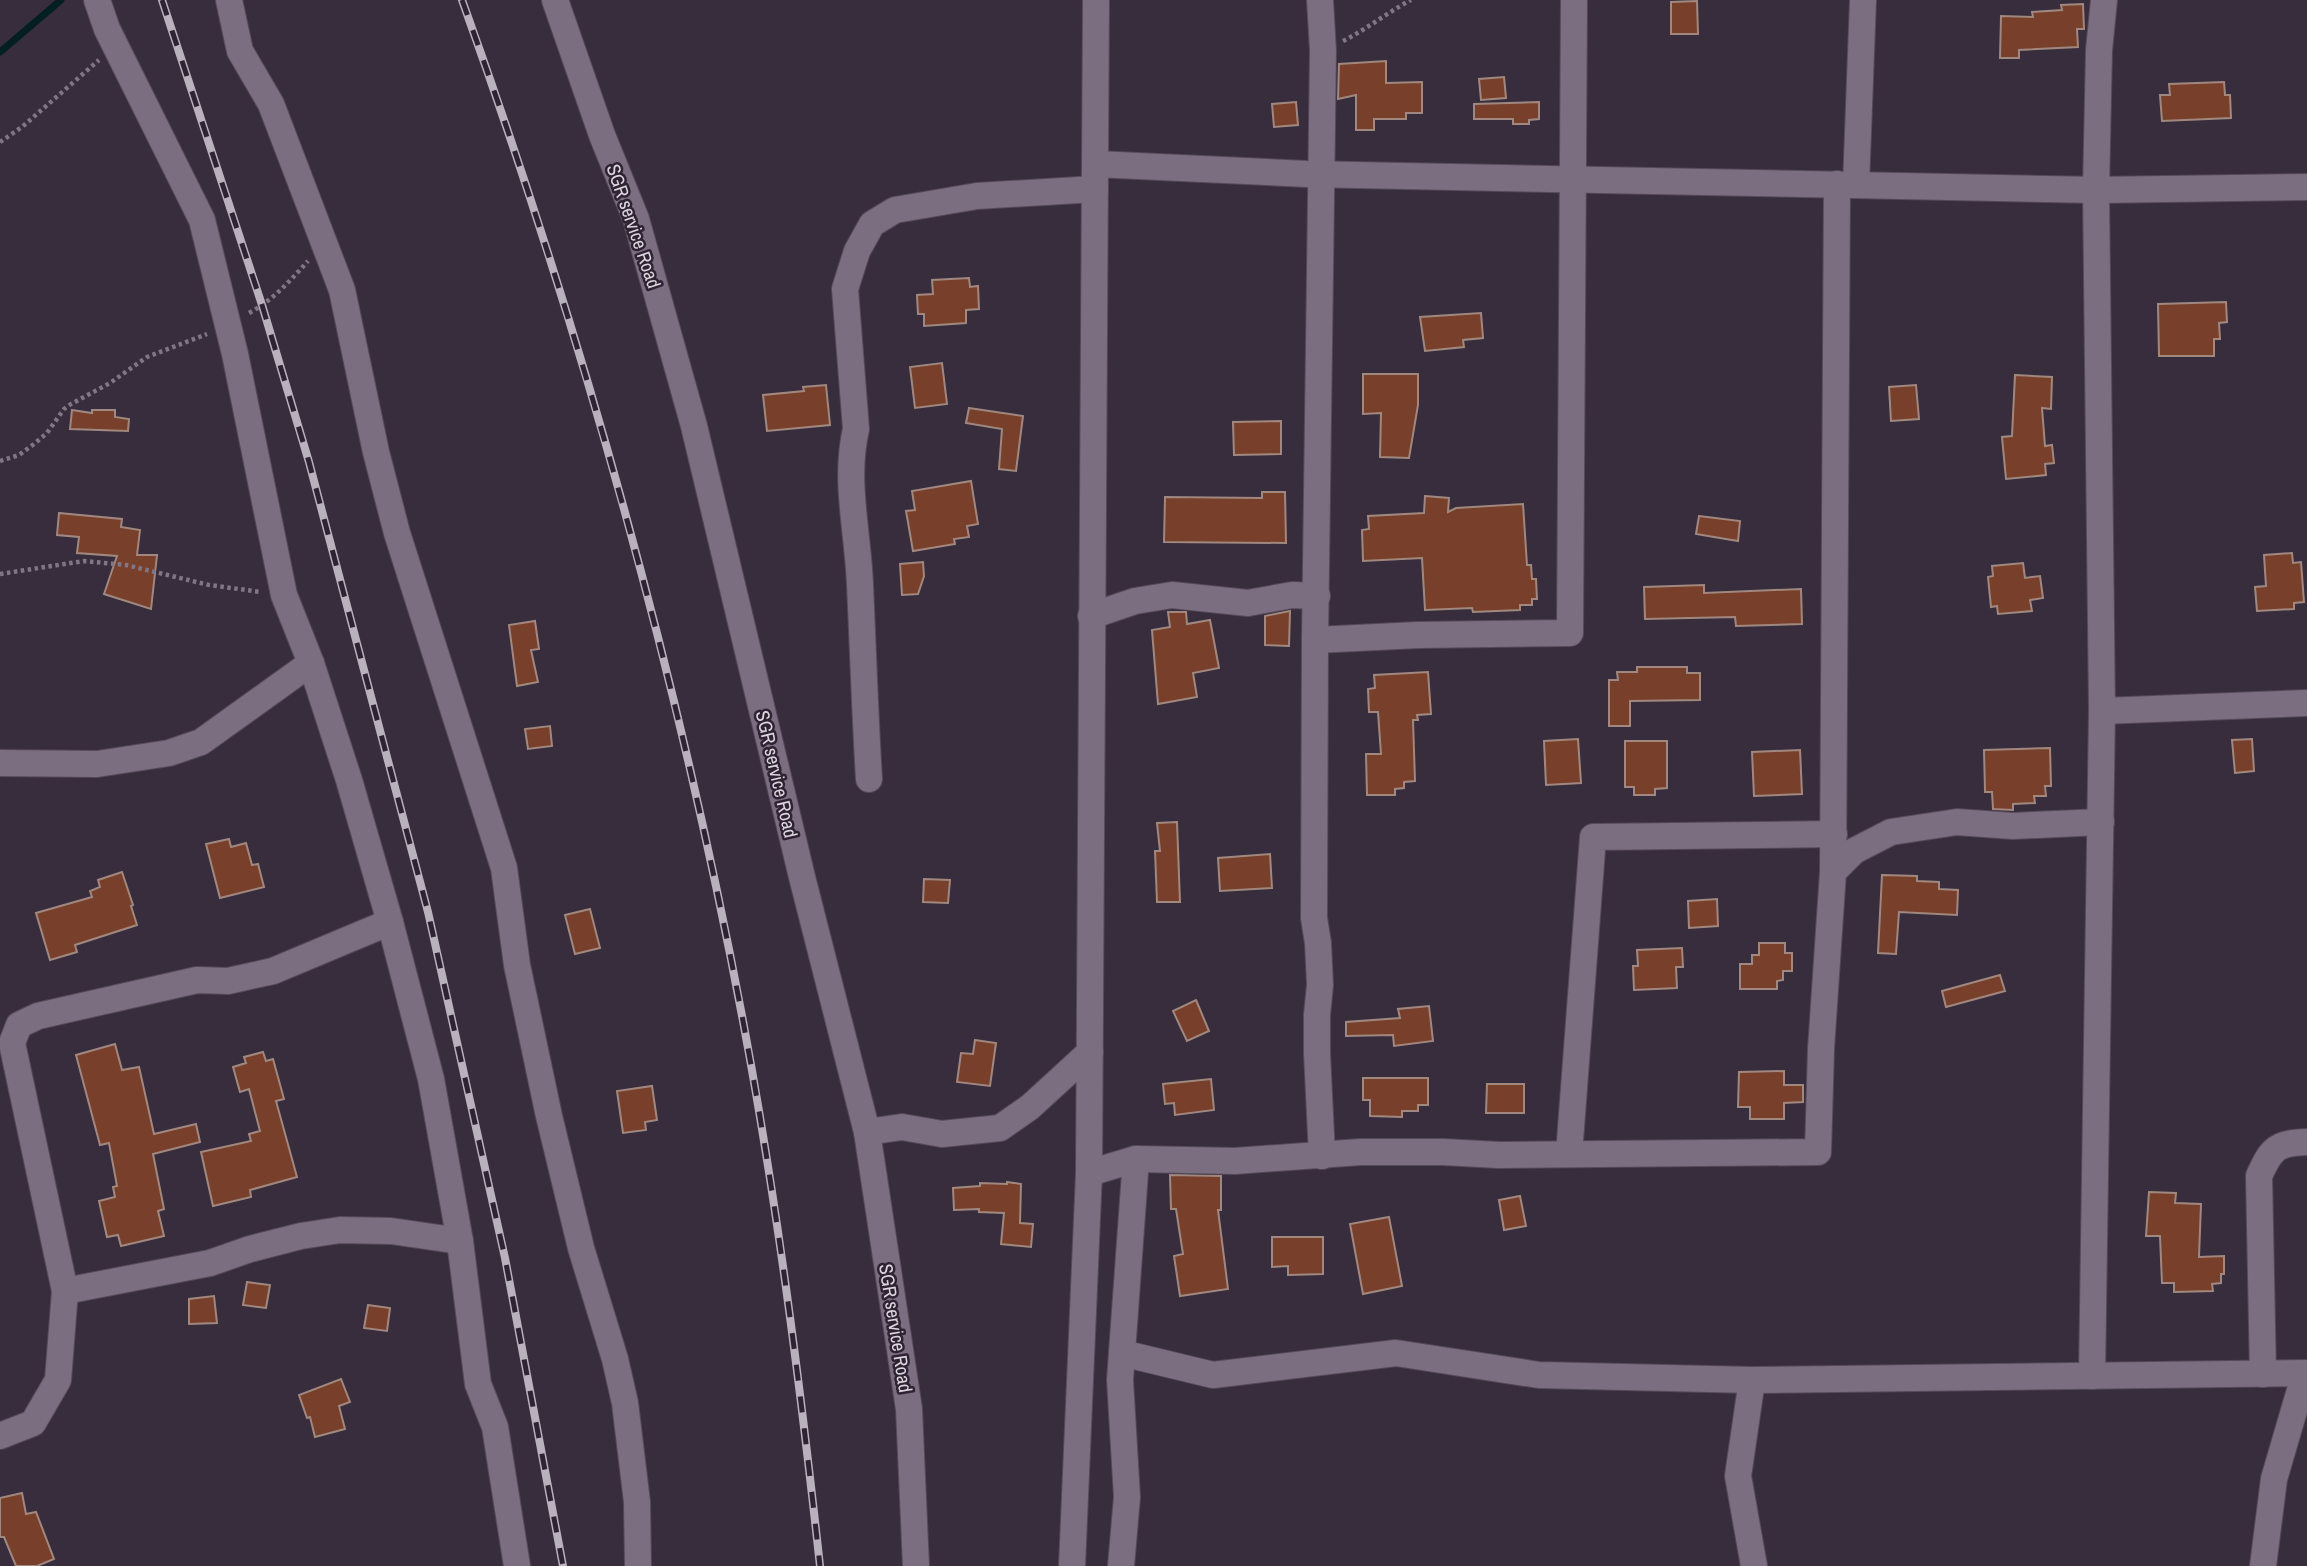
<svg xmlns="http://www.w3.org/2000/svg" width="2307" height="1566" font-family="'Archivo Narrow',sans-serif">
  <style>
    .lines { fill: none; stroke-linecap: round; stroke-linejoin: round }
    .stream { stroke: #031f21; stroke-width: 7 }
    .building { fill: #783f2a; stroke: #a0887f; stroke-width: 2 }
    .minor-casing { stroke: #554a58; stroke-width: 28 }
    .path { stroke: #807684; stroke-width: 4.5; stroke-dasharray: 3.5 3.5; stroke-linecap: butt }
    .minor { stroke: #7c6e81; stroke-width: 26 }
    .rail-casing { stroke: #b9b1bd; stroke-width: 8 }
    .rail { stroke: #2e2332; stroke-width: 5; stroke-dasharray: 16; stroke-linecap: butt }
    .labels { text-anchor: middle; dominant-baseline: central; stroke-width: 5; stroke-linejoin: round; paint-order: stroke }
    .street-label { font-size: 19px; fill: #dcd4df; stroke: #2e2332 }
  </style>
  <rect width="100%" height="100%" fill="#382d3d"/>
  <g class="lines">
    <path class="stream" d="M 0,52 L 61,0"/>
  </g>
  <g class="building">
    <path d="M 1697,1 L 1698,34 L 1671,34 L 1671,2 Z"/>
    <path d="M 2083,4 L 2084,29 L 2077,29 L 2078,47 L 2019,50 L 2019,58 L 2000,58 L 2001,16 L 2033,17 L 2032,12 L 2062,10 L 2061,5 Z"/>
    <path d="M 1386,61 L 1386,83 L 1422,82 L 1422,113 L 1406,113 L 1406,119 L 1374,119 L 1374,130 L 1356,130 L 1356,95 L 1338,99 L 1339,64 Z"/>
    <path d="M 1504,77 L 1506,98 L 1481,100 L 1479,79 Z"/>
    <path d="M 2224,82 L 2225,95 L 2230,95 L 2231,118 L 2162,121 L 2160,95 L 2170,95 L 2169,84 Z"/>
    <path d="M 1296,102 L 1298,125 L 1274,127 L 1272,104 Z"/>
    <path d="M 1539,102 L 1539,119 L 1529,120 L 1529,124 L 1513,124 L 1513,119 L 1474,119 L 1474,104 Z"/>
    <path d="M 969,278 L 970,287 L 978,286 L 979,309 L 966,310 L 966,323 L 924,326 L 924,314 L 918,314 L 917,295 L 933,294 L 932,280 Z"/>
    <path d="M 2226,302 L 2227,322 L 2219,323 L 2220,339 L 2214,339 L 2214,356 L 2159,356 L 2158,304 Z"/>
    <path d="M 1481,313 L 1483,338 L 1463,340 L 1464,347 L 1425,351 L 1420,317 Z"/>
    <path d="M 942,363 L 947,404 L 915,408 L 910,367 Z"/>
    <path d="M 1363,374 L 1418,374 L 1418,405 L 1409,458 L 1380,457 L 1381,413 L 1363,414 Z"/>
    <path d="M 2015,375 L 2052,377 L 2051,409 L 2042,408 L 2045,446 L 2052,445 L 2054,463 L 2045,464 L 2046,475 L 2006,479 L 2002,437 L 2012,436 Z"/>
    <path d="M 826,385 L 830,425 L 767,431 L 763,395 L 804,391 L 803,387 Z"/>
    <path d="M 1916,385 L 1919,419 L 1891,421 L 1889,387 Z"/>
    <path d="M 969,408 L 1023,416 L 1016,471 L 999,469 L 1002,429 L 966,423 Z"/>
    <path d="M 72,410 L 92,413 L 92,410 L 115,410 L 115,417 L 129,419 L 128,431 L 70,429 Z"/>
    <path d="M 1281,421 L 1281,454 L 1234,455 L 1233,422 Z"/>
    <path d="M 971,481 L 978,524 L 967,526 L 969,537 L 954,539 L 955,544 L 913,551 L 906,511 L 915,510 L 912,491 Z"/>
    <path d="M 1262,492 L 1285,492 L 1286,543 L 1164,542 L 1165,497 L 1262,498 Z"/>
    <path d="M 1425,496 L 1449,498 L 1448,512 L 1456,508 L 1523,504 L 1527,565 L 1531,565 L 1532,579 L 1536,579 L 1537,599 L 1532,599 L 1532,605 L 1520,605 L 1520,610 L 1473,612 L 1472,608 L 1425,610 L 1422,558 L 1363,561 L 1362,530 L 1369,529 L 1368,516 L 1424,513 Z"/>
    <path d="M 59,513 L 122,519 L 121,527 L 140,530 L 137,555 L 157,555 L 151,609 L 104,594 L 117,556 L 77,553 L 79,537 L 57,535 Z"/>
    <path d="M 1699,516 L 1740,521 L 1738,541 L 1696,534 Z"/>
    <path d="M 2292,553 L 2293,563 L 2301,562 L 2304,602 L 2294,603 L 2294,609 L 2257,611 L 2255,587 L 2266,586 L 2264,555 Z"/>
    <path d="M 923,562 L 924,576 L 918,594 L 902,595 L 900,564 Z"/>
    <path d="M 2023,563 L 2025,578 L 2040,576 L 2043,598 L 2030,600 L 2032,611 L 1998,614 L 1997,606 L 1991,607 L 1988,577 L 1993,576 L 1992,566 Z"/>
    <path d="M 1704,585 L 1704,593 L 1801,589 L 1802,624 L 1736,626 L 1735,617 L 1645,619 L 1644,587 Z"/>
    <path d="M 1290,611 L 1289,646 L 1265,645 L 1265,616 Z"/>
    <path d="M 1168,612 L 1186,612 L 1187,624 L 1210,620 L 1219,668 L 1193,673 L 1197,697 L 1158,704 L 1152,630 L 1170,627 Z"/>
    <path d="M 535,621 L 539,649 L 531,650 L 538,682 L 517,686 L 509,625 Z"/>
    <path d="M 1637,667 L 1687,667 L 1687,673 L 1700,673 L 1700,700 L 1630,701 L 1630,726 L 1609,726 L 1609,680 L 1618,680 L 1617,672 L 1637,672 Z"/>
    <path d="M 1428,672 L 1431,714 L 1417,715 L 1418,720 L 1413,720 L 1415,781 L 1404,782 L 1404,788 L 1395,789 L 1395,795 L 1367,795 L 1366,754 L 1381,754 L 1378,712 L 1369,712 L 1368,689 L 1375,688 L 1374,675 Z"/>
    <path d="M 550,726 L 552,746 L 528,749 L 525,729 Z"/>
    <path d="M 1578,739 L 1581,783 L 1546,785 L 1544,741 Z"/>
    <path d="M 2252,739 L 2254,771 L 2235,773 L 2232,740 Z"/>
    <path d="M 1625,741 L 1667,741 L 1667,788 L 1655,789 L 1655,795 L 1634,795 L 1634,787 L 1625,787 Z"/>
    <path d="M 2050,748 L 2051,786 L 2045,786 L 2046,796 L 2034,796 L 2035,803 L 2013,804 L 2013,810 L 1993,809 L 1992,792 L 1985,792 L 1984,750 Z"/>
    <path d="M 1800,750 L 1802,794 L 1754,796 L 1752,752 Z"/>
    <path d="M 1177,822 L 1180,902 L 1157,902 L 1155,851 L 1160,851 L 1157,823 Z"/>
    <path d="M 229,839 L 231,847 L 246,843 L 252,865 L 258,864 L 264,887 L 220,898 L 206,844 Z"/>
    <path d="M 1270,854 L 1272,888 L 1220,891 L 1218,858 Z"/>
    <path d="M 122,872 L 133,905 L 131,906 L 137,925 L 75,945 L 77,952 L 50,960 L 36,913 L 92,897 L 90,891 L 100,887 L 98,880 Z"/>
    <path d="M 1882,875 L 1917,876 L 1917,881 L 1939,882 L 1939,889 L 1958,890 L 1957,915 L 1899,912 L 1896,954 L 1878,953 Z"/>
    <path d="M 924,879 L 950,880 L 948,903 L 923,902 Z"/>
    <path d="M 1717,899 L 1718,926 L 1689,928 L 1688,901 Z"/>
    <path d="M 590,909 L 600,948 L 575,954 L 565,915 Z"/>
    <path d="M 1759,943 L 1785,943 L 1785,953 L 1792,953 L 1792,971 L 1783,971 L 1783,980 L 1777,981 L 1777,989 L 1740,989 L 1740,964 L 1752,964 L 1752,955 L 1759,955 Z"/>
    <path d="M 1682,948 L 1683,967 L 1676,967 L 1677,988 L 1634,990 L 1633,966 L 1638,966 L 1637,950 Z"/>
    <path d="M 2000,975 L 2005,991 L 1946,1007 L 1942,991 Z"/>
    <path d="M 1196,1000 L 1209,1031 L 1187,1041 L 1173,1011 Z"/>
    <path d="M 1429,1006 L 1433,1041 L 1394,1046 L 1393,1035 L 1346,1036 L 1346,1022 L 1400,1018 L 1398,1009 Z"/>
    <path d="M 975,1040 L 996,1043 L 990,1086 L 957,1082 L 961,1053 L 973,1054 Z"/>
    <path d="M 115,1044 L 122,1070 L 139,1067 L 154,1134 L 196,1124 L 200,1142 L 153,1154 L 164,1209 L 158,1211 L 164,1236 L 121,1246 L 118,1235 L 107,1237 L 99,1201 L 115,1197 L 113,1187 L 117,1186 L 109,1143 L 100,1145 L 76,1055 Z"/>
    <path d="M 263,1052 L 266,1061 L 273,1059 L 284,1099 L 276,1101 L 297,1177 L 250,1190 L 251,1197 L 213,1206 L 201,1152 L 251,1141 L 249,1134 L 260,1131 L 249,1089 L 240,1092 L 233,1067 L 246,1063 L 244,1057 Z"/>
    <path d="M 1784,1071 L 1784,1085 L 1803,1085 L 1803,1102 L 1784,1103 L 1784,1119 L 1750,1119 L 1750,1107 L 1738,1107 L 1739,1072 Z"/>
    <path d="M 1363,1078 L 1428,1078 L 1428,1105 L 1418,1105 L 1418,1111 L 1402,1111 L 1402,1117 L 1370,1116 L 1370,1100 L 1363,1100 Z"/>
    <path d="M 1211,1079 L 1214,1110 L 1175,1115 L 1174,1103 L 1165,1104 L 1163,1084 Z"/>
    <path d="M 1487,1084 L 1524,1084 L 1524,1113 L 1486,1113 Z"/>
    <path d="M 652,1086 L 657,1120 L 645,1122 L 646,1130 L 623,1133 L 617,1091 Z"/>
    <path d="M 1170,1175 L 1221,1176 L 1221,1210 L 1218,1210 L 1228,1289 L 1180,1296 L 1174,1256 L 1183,1254 L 1176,1209 L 1171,1209 Z"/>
    <path d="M 1007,1182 L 1021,1184 L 1020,1223 L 1033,1224 L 1031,1247 L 1001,1244 L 1004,1213 L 979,1212 L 979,1209 L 954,1210 L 953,1188 L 980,1186 L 980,1183 L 1007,1184 Z"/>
    <path d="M 2149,1192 L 2176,1193 L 2175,1203 L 2201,1204 L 2199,1257 L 2224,1256 L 2224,1274 L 2221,1274 L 2221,1283 L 2212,1284 L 2213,1291 L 2174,1292 L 2174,1283 L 2162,1283 L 2160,1236 L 2146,1236 Z"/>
    <path d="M 1520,1196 L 1526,1226 L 1504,1230 L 1499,1200 Z"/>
    <path d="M 1389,1217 L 1402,1286 L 1363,1294 L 1350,1224 Z"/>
    <path d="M 1272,1237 L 1323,1237 L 1323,1274 L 1288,1275 L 1288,1266 L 1272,1267 Z"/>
    <path d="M 247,1282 L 270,1285 L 266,1308 L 243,1305 Z"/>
    <path d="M 214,1296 L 217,1323 L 189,1324 L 189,1299 Z"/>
    <path d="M 368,1305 L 390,1308 L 387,1331 L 364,1328 Z"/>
    <path d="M 341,1379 L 350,1402 L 339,1406 L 345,1429 L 315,1437 L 310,1417 L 307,1418 L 299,1395 Z"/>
    <path d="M 22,1493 L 26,1514 L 36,1512 L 54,1559 L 37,1566 L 16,1566 L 4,1537 L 0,1537 L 0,1498 Z"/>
  </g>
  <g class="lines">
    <g class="minor-casing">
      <g id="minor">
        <path d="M 97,0 L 107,29 L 202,220 L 235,354 L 284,595 L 311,663 L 349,780 L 390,922 L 431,1079 L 460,1241 L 478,1384 L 495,1427 L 517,1566"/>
        <path d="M 229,0 L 240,51 L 271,104 L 342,290 L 376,452 L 397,533 L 504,868 L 517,965 L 549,1116 L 581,1248 L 615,1359 L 625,1403 L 637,1502 L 638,1566"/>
        <path d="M 555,0 L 602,135 L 636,219 L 694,426 L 802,877 L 867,1132 L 909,1409 L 916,1566"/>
        <path d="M 1320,0 L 1323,51 L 1315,640 L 1314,918 L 1318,943 L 1320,985 L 1317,1015 L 1317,1053 L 1322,1156"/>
        <path d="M 1095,164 L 1307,174 L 2096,190 L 2307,187"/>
        <path d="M 1856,185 L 1863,0"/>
        <path d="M 1091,616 L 1135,601 L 1172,595 L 1248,603 L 1292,595 L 1317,596"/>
        <path d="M 1315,640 L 1418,635 L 1570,633 L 1574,0"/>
        <path d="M 2102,711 L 2307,703"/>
        <path d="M 0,763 L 97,764 L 169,753 L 201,742 L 311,663"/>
        <path d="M 869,779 C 865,714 863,649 860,585 C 858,532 844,481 856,429 L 845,289 L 857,251 L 872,224 L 895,210 L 977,196 L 1095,189"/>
        <path d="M 1833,872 L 1837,184"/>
        <path d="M 867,1132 L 902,1127 L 942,1134 L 1000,1128 L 1030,1107 L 1090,1052"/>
        <path d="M 1569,1154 L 1593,837 L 1834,834"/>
        <path d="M 1089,1173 L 1136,1159 L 1235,1161 L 1360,1152 L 1443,1152 L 1499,1155 L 1818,1152 L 1821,1049 L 1833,872 L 1854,851 L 1891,832 L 1957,822 L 2013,826 L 2101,822"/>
        <path d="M 65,1291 L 210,1263 L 250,1249 L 301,1236 L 340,1230 L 391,1231 L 460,1241"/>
        <path d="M 1122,1353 L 1213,1375 L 1396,1353 L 1539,1375 L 1752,1380 L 2307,1373"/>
        <path d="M 2263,1374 L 2259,1176 C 2271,1149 2276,1143 2307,1142"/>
        <path d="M 2092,1376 L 2102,711 L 2096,190 L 2099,50 L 2104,0"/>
        <path d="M 1752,1380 L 1738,1476 L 1754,1566"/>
        <path d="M 0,1436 L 33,1423 L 58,1380 L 65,1291 L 12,1043 L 19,1025 L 38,1016 L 197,980 L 228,981 L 273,971 L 390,922"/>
        <path d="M 1072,1566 L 1089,1173 L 1096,0"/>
        <path d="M 1121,1566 L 1127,1497 L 1120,1380 L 1136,1159"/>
        <path d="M 2263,1566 L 2274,1479 L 2305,1373"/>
      </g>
    </g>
    <g class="path">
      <path d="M 1343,41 C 1367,29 1388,12 1411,0"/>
      <path d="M 0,142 L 22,127 L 99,60"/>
      <path d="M 249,313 C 273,300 290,281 308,261"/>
      <path d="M 0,461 L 19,455 L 34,444 L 47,433 L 64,409 L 71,404 L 110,383 L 147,357 L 207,334"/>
      <path d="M 0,574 L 84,561 L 126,565 L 209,585 L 261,592"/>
    </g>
    <use href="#minor" class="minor"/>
    <g class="rail-casing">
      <g id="rail">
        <path d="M 162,0 L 262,305 L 309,462 L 428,912 L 505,1258 L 563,1566"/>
        <path d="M 462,0 C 581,330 678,676 743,1021 C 777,1202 800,1384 820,1566"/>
      </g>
    </g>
    <use href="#rail" class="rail"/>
  </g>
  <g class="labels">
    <g class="street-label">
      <text transform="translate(634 226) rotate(71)">SGR service Road</text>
      <text transform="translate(777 774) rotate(77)">SGR service Road</text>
      <text transform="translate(896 1328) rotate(81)">SGR service Road</text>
    </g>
  </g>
</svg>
